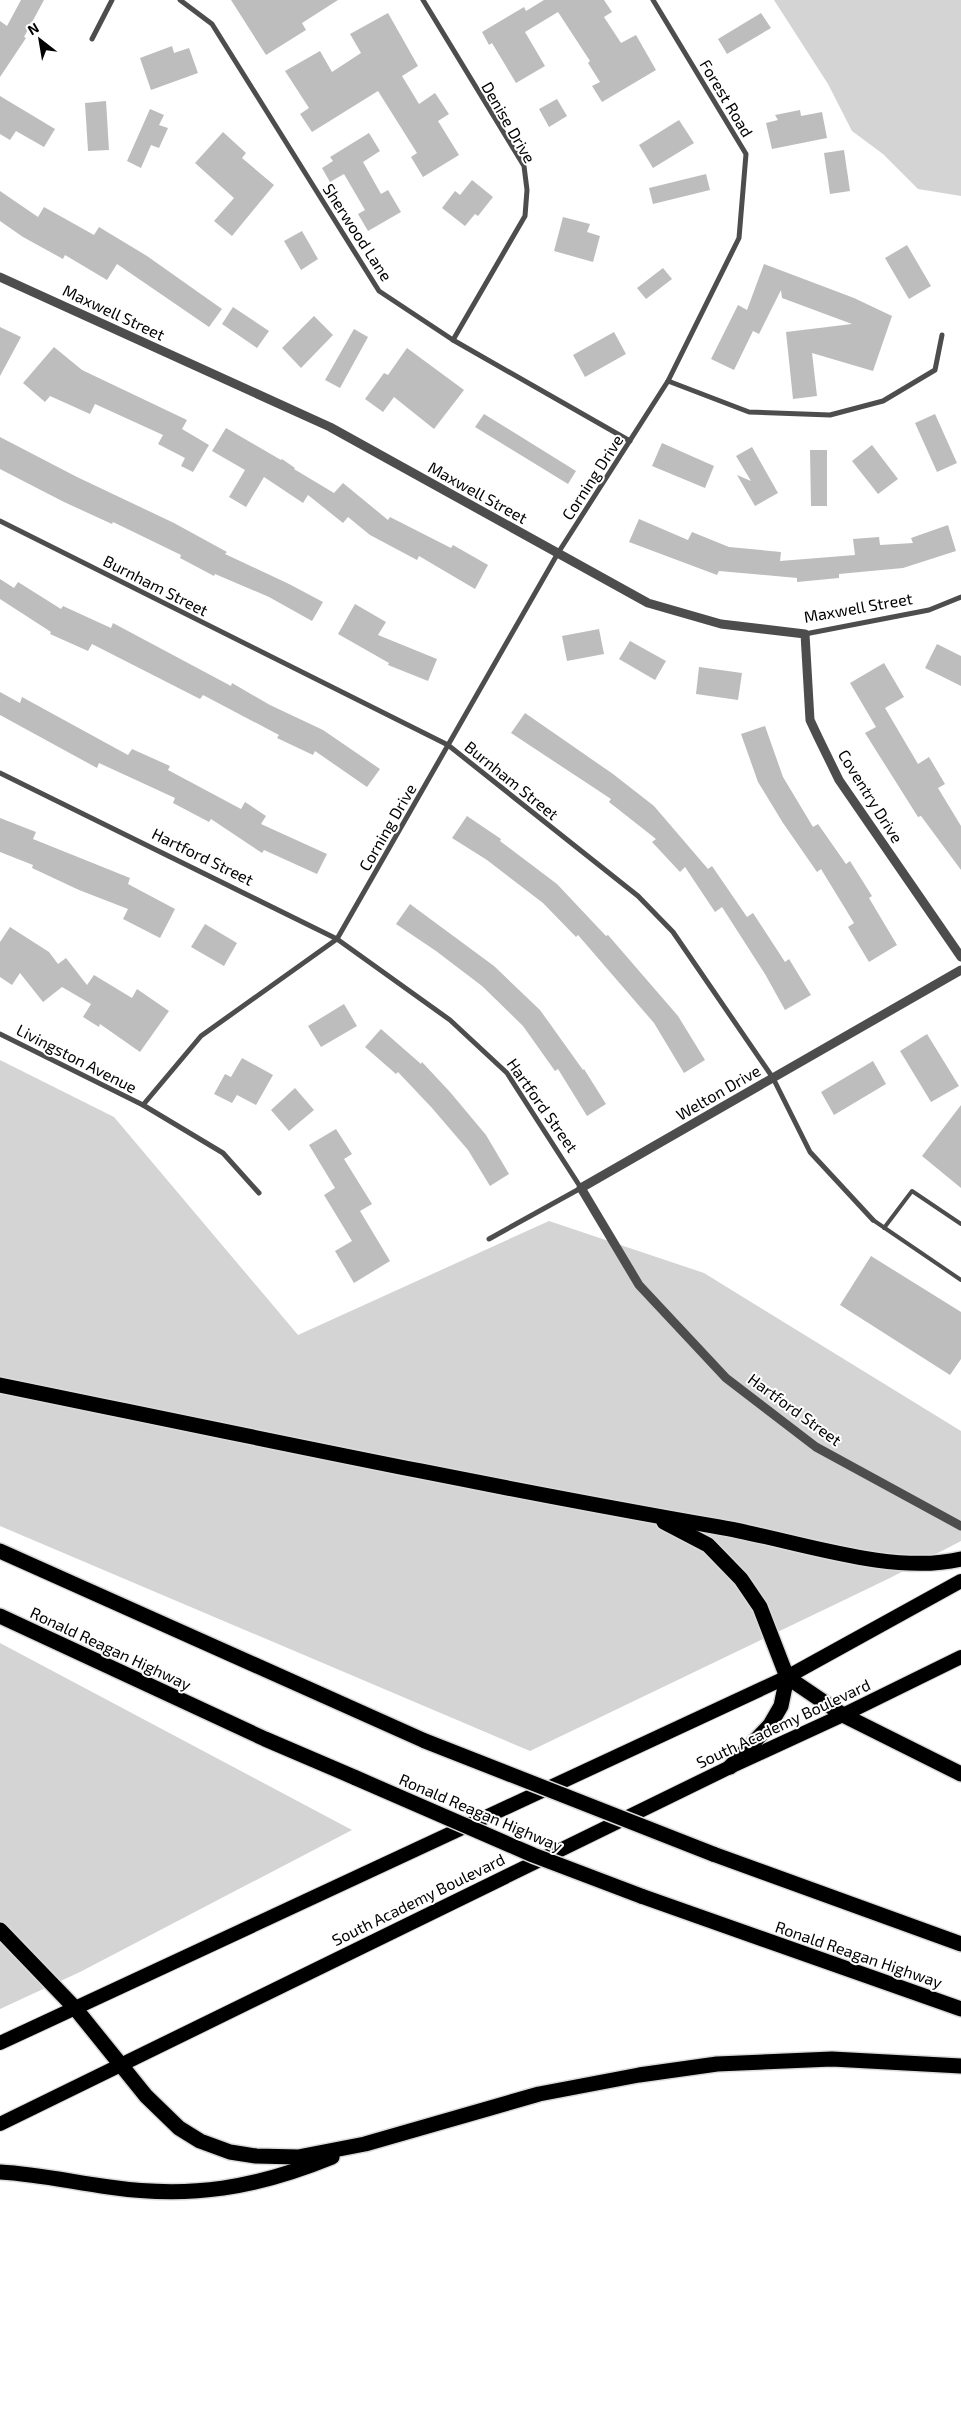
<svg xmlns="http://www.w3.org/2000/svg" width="961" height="2423" font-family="'Exo 2',sans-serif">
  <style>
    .green { fill: #d4d4d4 }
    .building { fill: #bdbdbd }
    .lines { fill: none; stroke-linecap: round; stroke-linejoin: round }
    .trunk-casing { stroke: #dbdbdb; stroke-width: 16 }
    .motorway-casing { stroke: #dbdbdb; stroke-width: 18 }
    .service { stroke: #4d4d4d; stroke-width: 4 }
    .minor { stroke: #4d4d4d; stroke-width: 5 }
    .tertiary { stroke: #4d4d4d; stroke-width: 9 }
    .trunk { stroke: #000; stroke-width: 14 }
    .motorway { stroke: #000; stroke-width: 15 }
    .motorway-bridge-casing { stroke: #dbdbdb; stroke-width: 18; stroke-linecap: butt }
    .motorway-bridge { stroke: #000; stroke-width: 15 }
    .labels { text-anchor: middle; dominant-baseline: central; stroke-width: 4; stroke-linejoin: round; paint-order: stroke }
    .street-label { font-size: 16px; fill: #000; stroke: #fff }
  </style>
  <rect width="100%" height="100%" fill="#fff"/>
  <g class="green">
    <path d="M 774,0 L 961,0 L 961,196 L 918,189 L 883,154 L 852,131 L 828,84 Z"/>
    <path d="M 0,1060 L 114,1117 L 298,1335 L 549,1221 L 704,1273 L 961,1431 L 961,1541 L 890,1578 L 530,1751 L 0,1526 Z"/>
    <path d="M 0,1643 L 352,1830 L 80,1972 L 0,2009 Z"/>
  </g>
  <g class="building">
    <path d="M 21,0 L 44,0 L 24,37 L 26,38 L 0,77 L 0,21 L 7,26 Z"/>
    <path d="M 231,0 L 338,0 L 302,23 L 306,30 L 266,55 Z"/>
    <path d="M 544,0 L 604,0 L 612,12 L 604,17 L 621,43 L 636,35 L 656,70 L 602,102 L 592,86 L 600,82 L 588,63 L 590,61 L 558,12 L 525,32 L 545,66 L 516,83 L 492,43 L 489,45 L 482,32 L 524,7 L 526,11 Z"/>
    <path d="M 388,13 L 418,66 L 402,76 L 419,104 L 435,93 L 449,114 L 438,121 L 459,155 L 423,177 L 411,157 L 417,153 L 378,91 L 312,132 L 300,114 L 309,108 L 285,71 L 320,51 L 332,72 L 361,53 L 350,34 Z"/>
    <path d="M 761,13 L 771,28 L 727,54 L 718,39 Z"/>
    <path d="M 172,46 L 174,53 L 189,48 L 198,73 L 151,90 L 140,58 Z"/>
    <path d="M 0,96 L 55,129 L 44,147 L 16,131 L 10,140 L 0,134 Z"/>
    <path d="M 557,99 L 567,116 L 549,127 L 539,109 Z"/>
    <path d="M 106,101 L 109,150 L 88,151 L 85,103 Z"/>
    <path d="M 150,109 L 164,115 L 159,125 L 168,128 L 159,148 L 151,145 L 141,168 L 127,161 Z"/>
    <path d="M 800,110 L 801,116 L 822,112 L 827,138 L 772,149 L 766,123 L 778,120 L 775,115 Z"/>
    <path d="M 679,120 L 694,143 L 653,168 L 639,145 Z"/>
    <path d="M 223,132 L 246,153 L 242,158 L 274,185 L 232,236 L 214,221 L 234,198 L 195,163 Z"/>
    <path d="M 369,133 L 380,151 L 363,162 L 381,194 L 388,190 L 401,212 L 368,231 L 358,214 L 365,210 L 344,174 L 330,182 L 322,168 L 333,161 L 330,157 Z"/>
    <path d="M 844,150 L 850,191 L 830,194 L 824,153 Z"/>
    <path d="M 706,174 L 710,190 L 653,204 L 649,188 Z"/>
    <path d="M 472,180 L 493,197 L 478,216 L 475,214 L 465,226 L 442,208 L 455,191 L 460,195 Z"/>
    <path d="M 0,191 L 38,217 L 44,207 L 94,235 L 99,227 L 147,256 L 222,309 L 209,327 L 117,264 L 107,280 L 65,255 L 63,259 L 23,237 L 0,221 Z"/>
    <path d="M 563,217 L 590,224 L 587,232 L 600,236 L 593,262 L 554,251 Z"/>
    <path d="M 302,231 L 318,259 L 301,270 L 284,241 Z"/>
    <path d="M 907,245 L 931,286 L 909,299 L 885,258 Z"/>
    <path d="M 764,264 L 854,298 L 892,316 L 873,371 L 812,353 L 817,396 L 793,399 L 786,332 L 852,324 L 782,298 L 781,290 L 759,334 L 753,331 L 734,370 L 711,359 L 738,305 L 747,310 Z"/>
    <path d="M 663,268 L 672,279 L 646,299 L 637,288 Z"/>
    <path d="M 233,307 L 269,331 L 257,348 L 222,324 Z"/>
    <path d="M 314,316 L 333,335 L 301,368 L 282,348 Z"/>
    <path d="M 0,327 L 21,337 L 0,376 Z"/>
    <path d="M 354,329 L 368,337 L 340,388 L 325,380 Z"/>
    <path d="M 614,332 L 626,354 L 585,377 L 573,355 Z"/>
    <path d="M 54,347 L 82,370 L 187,420 L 182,429 L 209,445 L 193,472 L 181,466 L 185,458 L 158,444 L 163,435 L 95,404 L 90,414 L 50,396 L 45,402 L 23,383 Z"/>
    <path d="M 407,348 L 464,390 L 434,429 L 394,397 L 383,412 L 365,399 L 384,373 L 388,375 Z"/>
    <path d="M 484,414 L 576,471 L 568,484 L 475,427 Z"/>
    <path d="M 935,414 L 957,463 L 937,472 L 915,423 Z"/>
    <path d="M 226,428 L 281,460 L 282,459 L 295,468 L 294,469 L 334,493 L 343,483 L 388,520 L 390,517 L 451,548 L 453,545 L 488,565 L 475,589 L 419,556 L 417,560 L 370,535 L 348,517 L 343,523 L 308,495 L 303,503 L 264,477 L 246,507 L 229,497 L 245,470 L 212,451 Z"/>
    <path d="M 0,437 L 77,477 L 174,523 L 227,552 L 225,554 L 289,584 L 323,602 L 312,621 L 269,597 L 215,574 L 214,576 L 180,558 L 181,555 L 113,522 L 112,524 L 64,502 L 0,469 Z"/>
    <path d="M 662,443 L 714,466 L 705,488 L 652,466 Z"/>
    <path d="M 872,445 L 898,479 L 878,494 L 852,461 Z"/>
    <path d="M 752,447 L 778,493 L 755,506 L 737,475 L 751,481 L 736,456 Z"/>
    <path d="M 810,450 L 827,450 L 827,506 L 811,506 Z"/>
    <path d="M 639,519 L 688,540 L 692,532 L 729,547 L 781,552 L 780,561 L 855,555 L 853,539 L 879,537 L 880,545 L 913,543 L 911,538 L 948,525 L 956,551 L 903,568 L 839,574 L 839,578 L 797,582 L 797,578 L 719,571 L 717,575 L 629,542 Z"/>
    <path d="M 0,579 L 14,588 L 18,582 L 61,609 L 63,606 L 111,628 L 113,623 L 231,686 L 232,683 L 270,705 L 323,730 L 380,769 L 367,787 L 315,751 L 313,755 L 277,738 L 279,735 L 203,695 L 200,699 L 92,644 L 88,651 L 50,634 L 51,632 L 0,599 Z"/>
    <path d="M 355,604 L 386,622 L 378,635 L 437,659 L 428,681 L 388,665 L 389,663 L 338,634 Z"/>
    <path d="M 599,629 L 604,654 L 567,661 L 562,636 Z"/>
    <path d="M 630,641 L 666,661 L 655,680 L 619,659 Z"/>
    <path d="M 937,644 L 961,656 L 961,686 L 925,668 Z"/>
    <path d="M 884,663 L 904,697 L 885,708 L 918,764 L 929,757 L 945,784 L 938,788 L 961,826 L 961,870 L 921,816 L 918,817 L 865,733 L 876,727 L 850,683 Z"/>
    <path d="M 699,667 L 742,673 L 738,700 L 696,694 Z"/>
    <path d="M 0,692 L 20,703 L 22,697 L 128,755 L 132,749 L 170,766 L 168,770 L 241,809 L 245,802 L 266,816 L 261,824 L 327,854 L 317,874 L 264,850 L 262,853 L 211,819 L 209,822 L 173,803 L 175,798 L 99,763 L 97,768 L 0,715 Z"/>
    <path d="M 525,713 L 613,774 L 654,806 L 708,869 L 712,866 L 747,917 L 753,913 L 785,962 L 789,959 L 811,995 L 785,1010 L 765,974 L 722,907 L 715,912 L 685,867 L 680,872 L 652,842 L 656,839 L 609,802 L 611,799 L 511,733 Z"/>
    <path d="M 765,726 L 783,777 L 813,827 L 818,824 L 846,864 L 850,861 L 872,896 L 869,898 L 897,945 L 869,962 L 848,927 L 854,923 L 821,869 L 817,872 L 783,823 L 758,782 L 741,734 Z"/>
    <path d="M 467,816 L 501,839 L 500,841 L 557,884 L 606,936 L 608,935 L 678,1016 L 705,1060 L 684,1073 L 654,1023 L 578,935 L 576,937 L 543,903 L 487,860 L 452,838 Z"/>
    <path d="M 0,818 L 36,832 L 33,839 L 130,878 L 128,884 L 175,909 L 160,938 L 123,919 L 128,909 L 79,890 L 32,868 L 33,865 L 0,852 Z"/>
    <path d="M 410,904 L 494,966 L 540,1010 L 583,1070 L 584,1069 L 606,1104 L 587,1116 L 558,1069 L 555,1071 L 523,1026 L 482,986 L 436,951 L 396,924 Z"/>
    <path d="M 205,924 L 237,943 L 224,966 L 191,947 Z"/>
    <path d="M 10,927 L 49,952 L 58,964 L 66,958 L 87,985 L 94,975 L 132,998 L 137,989 L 169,1011 L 140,1052 L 100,1024 L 99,1027 L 83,1017 L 91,1004 L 62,987 L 43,1002 L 20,973 L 12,985 L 0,977 L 0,942 Z"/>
    <path d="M 344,1004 L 357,1026 L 321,1047 L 308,1026 Z"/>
    <path d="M 381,1029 L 421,1064 L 422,1062 L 450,1092 L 486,1135 L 509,1174 L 490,1186 L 468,1150 L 432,1108 L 398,1072 L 396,1074 L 365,1047 Z"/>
    <path d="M 927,1034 L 959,1086 L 931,1102 L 900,1051 Z"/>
    <path d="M 242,1058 L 273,1075 L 256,1105 L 237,1095 L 232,1103 L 214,1094 L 225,1074 L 231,1077 Z"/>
    <path d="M 873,1061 L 886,1084 L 834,1115 L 821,1092 Z"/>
    <path d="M 295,1088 L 314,1110 L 289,1131 L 271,1110 Z"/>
    <path d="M 961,1105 L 961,1188 L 922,1156 Z"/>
    <path d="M 336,1129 L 352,1154 L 344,1159 L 372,1204 L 360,1211 L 390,1261 L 354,1283 L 335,1251 L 352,1241 L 324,1195 L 335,1188 L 309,1145 Z"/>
    <path d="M 871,1256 L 961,1312 L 961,1359 L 950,1375 L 840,1305 Z"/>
  </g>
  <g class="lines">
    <g class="trunk-casing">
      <g id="trunk">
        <path d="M 0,2043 L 787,1677 L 961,1581"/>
        <path d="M 0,2124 L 730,1767 L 843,1715 L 961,1657"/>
      </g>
    </g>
    <g class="motorway-casing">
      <g id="motorway">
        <path d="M 0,1385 C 239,1434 478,1485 719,1527 C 791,1539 890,1576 961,1559"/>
        <path d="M 664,1522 L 708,1545 L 741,1579 L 760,1607 L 787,1677 L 781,1706 L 770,1725 L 730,1767"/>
        <path d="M 0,1551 L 425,1741"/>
        <path d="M 0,1616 L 265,1739 L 356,1778"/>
        <path d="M 787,1677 L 843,1715 L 961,1774"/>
        <path d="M 713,1854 L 961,1944"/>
        <path d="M 641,1896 L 961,2009"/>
        <path d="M 0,1930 L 75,2008 L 146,2096 L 179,2128 L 200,2141 L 230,2152 L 256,2156 L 298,2157 L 365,2144 L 539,2094 L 639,2075 L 717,2064 L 832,2059 L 961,2066"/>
        <path d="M 0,2172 C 37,2174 72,2182 109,2187 C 191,2199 256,2188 332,2157"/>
      </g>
    </g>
    <g class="service">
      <path d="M 873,1220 L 961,1280"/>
      <path d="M 884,1228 L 912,1191 L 961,1224"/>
    </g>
    <g class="minor">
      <path d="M 180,0 L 212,24 L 379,291 L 453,340 L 630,441"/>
      <path d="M 423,0 L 524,166 L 527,190 L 525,216 L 453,340"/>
      <path d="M 92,39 L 112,0"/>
      <path d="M 668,381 L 749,412 L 830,415 L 883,401 L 935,370 L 942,335"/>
      <path d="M 0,521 L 448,745 L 638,896 L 673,932 L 773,1078 L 810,1152 L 873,1220"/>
      <path d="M 805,634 L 929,610 L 961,597"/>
      <path d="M 0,773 L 337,939 L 450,1020 L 507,1073 L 581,1188 L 489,1239"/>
      <path d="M 0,1034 L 143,1105"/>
      <path d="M 259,1193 L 223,1153 L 143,1105 L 201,1036 L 337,939 L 558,553 L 668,381 L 739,238 L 746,154 L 653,0"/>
    </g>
    <g class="tertiary">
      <path d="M 0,277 L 330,427 L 648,603 L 721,624 L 805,634 L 810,720 L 818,737 L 839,780 L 961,957"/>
      <path d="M 961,970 L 581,1188 L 639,1285 L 726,1378 L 816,1447 L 961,1526"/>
    </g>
    <use href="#trunk" class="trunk"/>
    <use href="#motorway" class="motorway"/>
    <g class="motorway-bridge-casing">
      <g id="motorway-bridge">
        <path d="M 425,1741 L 713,1854"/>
        <path d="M 356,1778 L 533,1855 L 641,1896"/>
      </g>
    </g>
    <use href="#motorway-bridge" class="motorway-bridge"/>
  </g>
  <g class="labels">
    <g class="street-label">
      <text transform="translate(727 98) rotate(59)">Forest Road</text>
      <text transform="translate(509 122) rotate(60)">Denise Drive</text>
      <text transform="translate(358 232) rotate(57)">Sherwood Lane</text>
      <text transform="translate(114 312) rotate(25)">Maxwell Street</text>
      <text transform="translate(592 477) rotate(-57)">Corning Drive</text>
      <text transform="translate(478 492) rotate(29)">Maxwell Street</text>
      <text transform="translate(156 585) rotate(27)">Burnham Street</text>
      <text transform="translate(858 607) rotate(-10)">Maxwell Street</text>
      <text transform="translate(512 780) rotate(39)">Burnham Street</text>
      <text transform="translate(871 796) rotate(58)">Coventry Drive</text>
      <text transform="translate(387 827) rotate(-60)">Corning Drive</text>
      <text transform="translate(203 856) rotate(26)">Hartford Street</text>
      <text transform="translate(77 1058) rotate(27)">Livingston Avenue</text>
      <text transform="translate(718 1092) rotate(-30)">Welton Drive</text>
      <text transform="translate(543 1105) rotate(55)">Hartford Street</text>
      <text transform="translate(795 1409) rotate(36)">Hartford Street</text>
      <text transform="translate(111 1648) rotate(25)">Ronald Reagan Highway</text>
      <text transform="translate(783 1723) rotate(-25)">South Academy Boulevard</text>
      <text transform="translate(481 1812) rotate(23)">Ronald Reagan Highway</text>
      <text transform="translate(418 1899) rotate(-26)">South Academy Boulevard</text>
      <text transform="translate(859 1954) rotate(19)">Ronald Reagan Highway</text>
    </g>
  </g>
  <g transform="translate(40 40) rotate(329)" stroke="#ffffff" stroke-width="4" paint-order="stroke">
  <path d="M0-4L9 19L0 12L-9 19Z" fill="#000000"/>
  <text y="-8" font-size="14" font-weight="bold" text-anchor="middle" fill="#000000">N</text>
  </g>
</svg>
